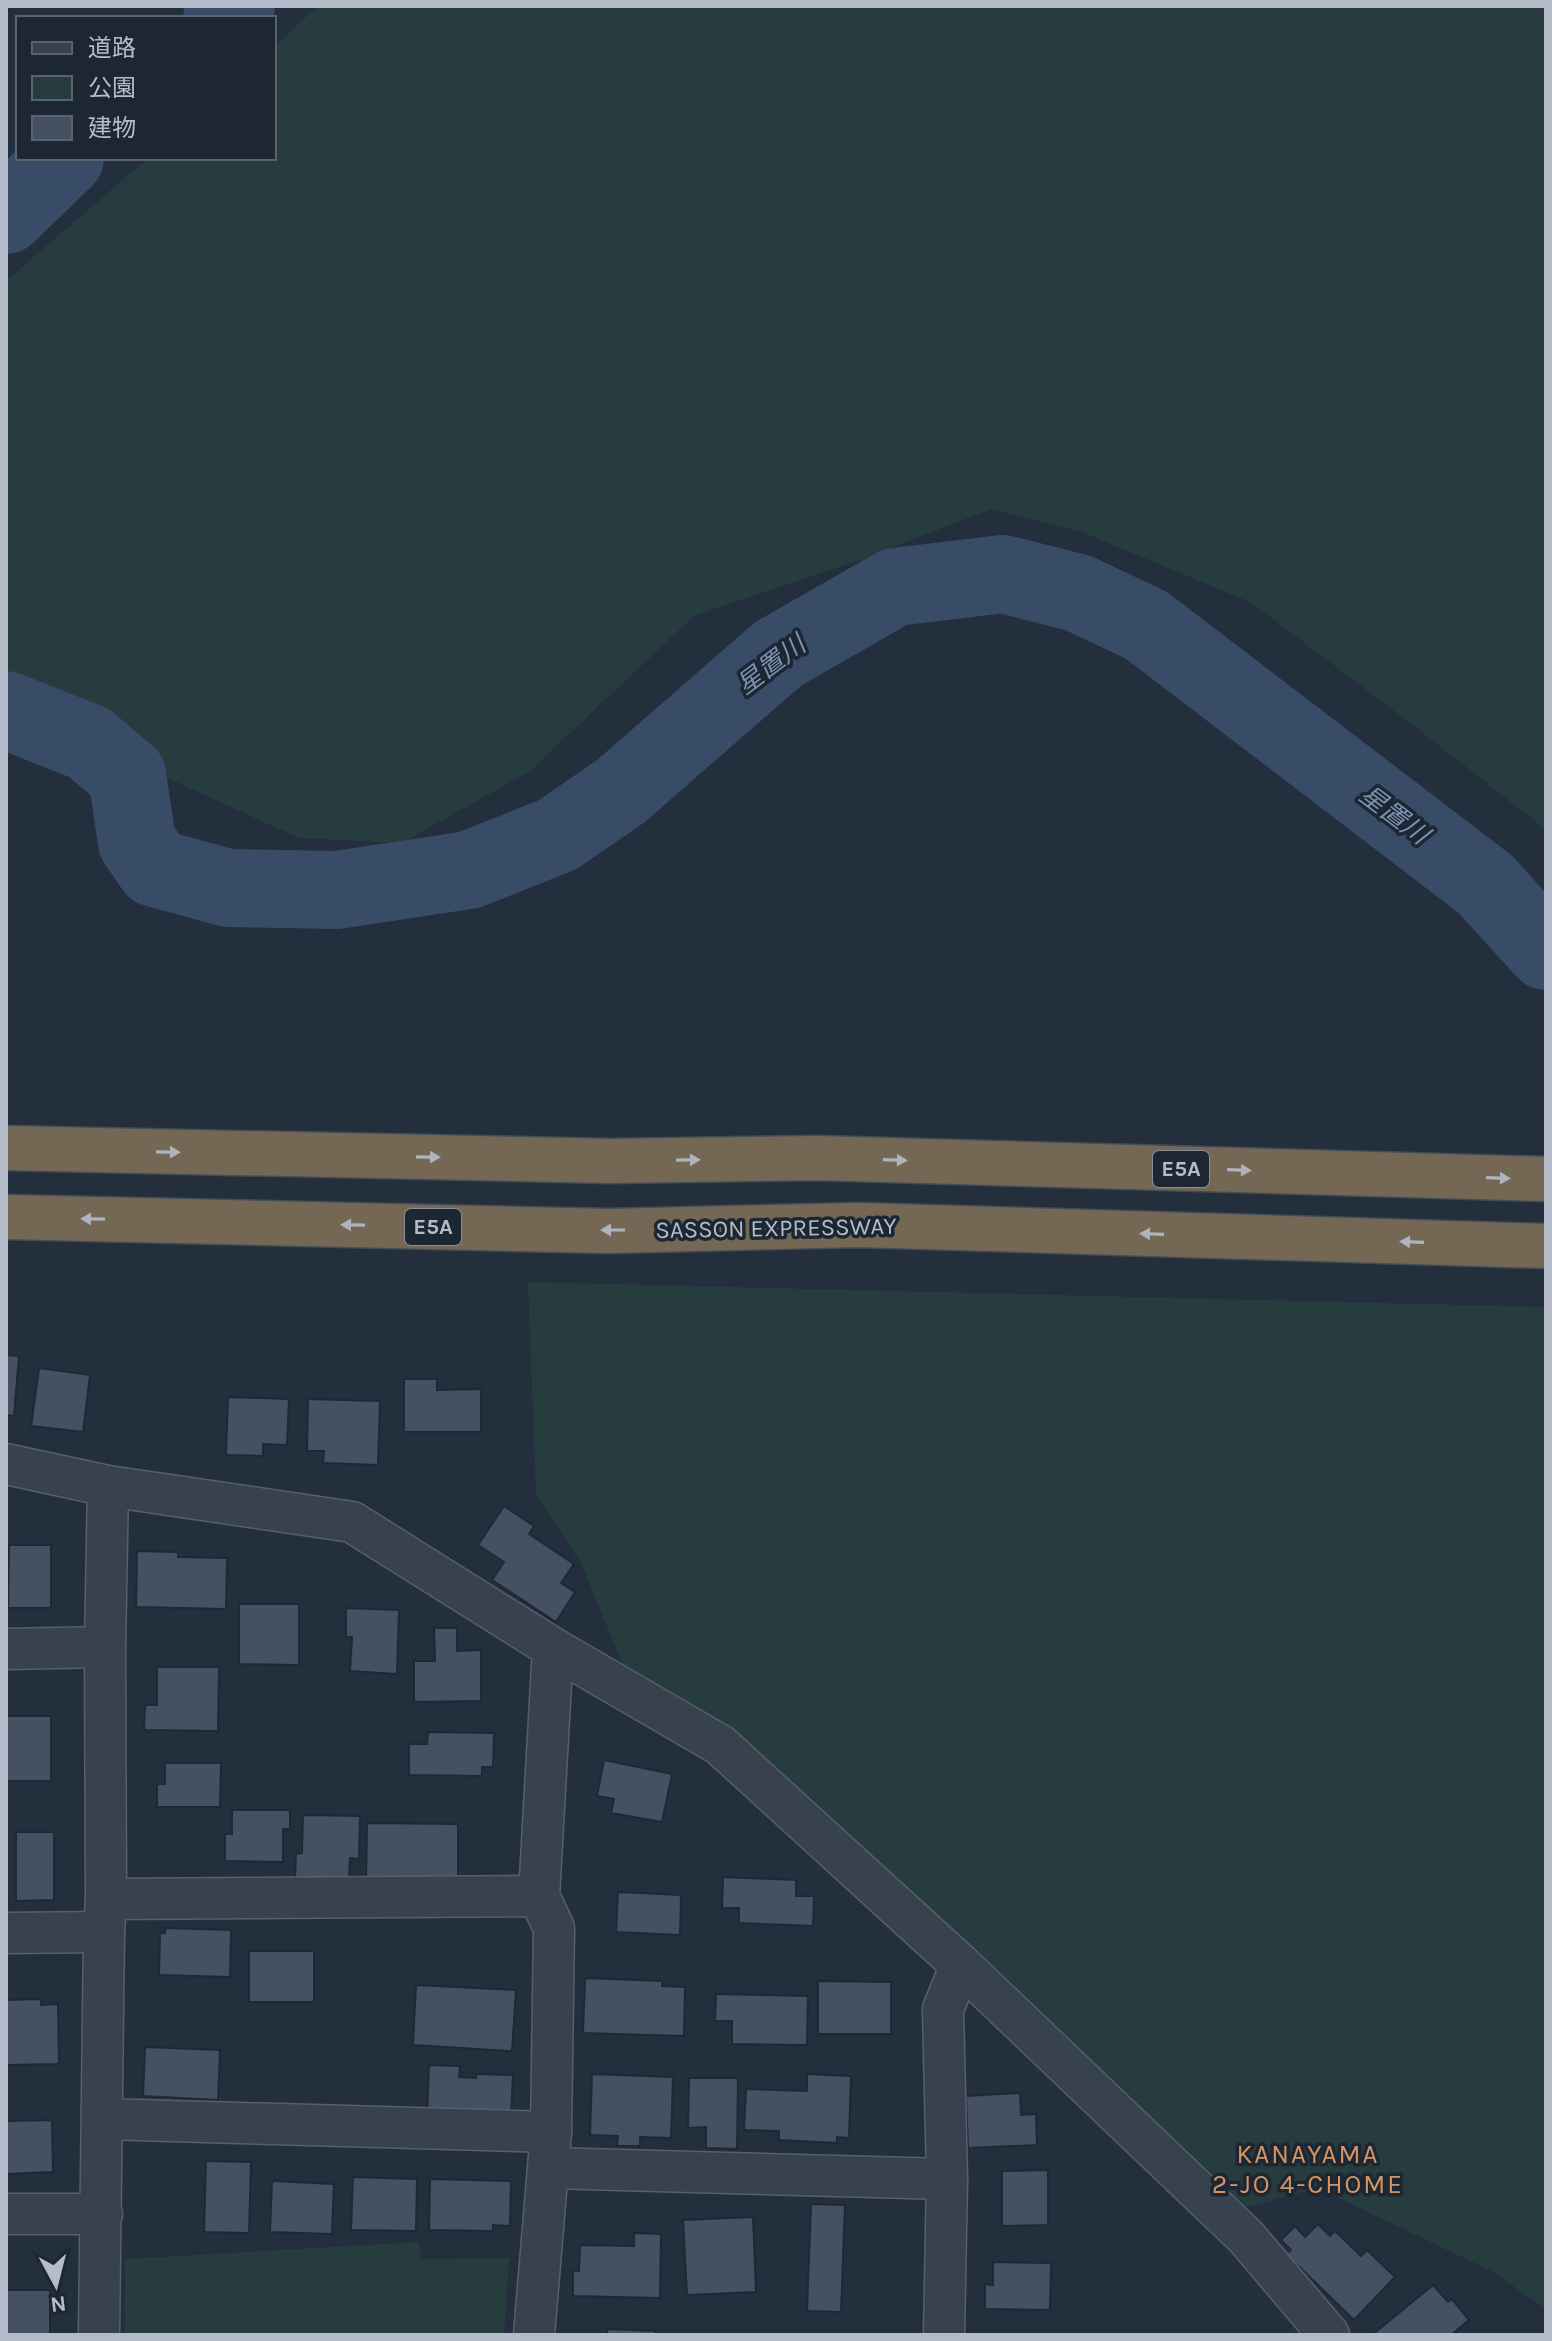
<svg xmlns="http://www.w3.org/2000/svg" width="1552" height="2341" font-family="Karla,'Noto Sans JP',sans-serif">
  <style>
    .green { fill: #263c3f }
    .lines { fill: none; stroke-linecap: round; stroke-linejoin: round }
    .river { stroke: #394c67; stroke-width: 78 }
    .building { fill: #455162; stroke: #1f2835; stroke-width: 2 }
    .minor-casing { stroke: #565f6c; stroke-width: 43 }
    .motorway-casing { stroke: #434c59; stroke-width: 47 }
    .minor { stroke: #38414e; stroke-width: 40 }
    .motorway { stroke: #746855; stroke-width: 44 }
    .oneway { fill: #aeb4bd }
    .labels { text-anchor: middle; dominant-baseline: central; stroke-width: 7; stroke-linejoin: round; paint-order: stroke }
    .shield { fill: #1d2633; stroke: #878f9c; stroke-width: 2 }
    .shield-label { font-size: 22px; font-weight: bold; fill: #b4bcc9 }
    .street-label { font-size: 24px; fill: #b4bcc9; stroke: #1d2633 }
    .water-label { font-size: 26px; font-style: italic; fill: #7c92b1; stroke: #1d2633 }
    .neighbourhood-label { font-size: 26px; letter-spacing: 2px; fill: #d59563; stroke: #1d2633 }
  </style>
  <rect width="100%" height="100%" fill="#242f3e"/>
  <g class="green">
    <path d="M 318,6 L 1546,6 L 1546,830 L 1418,729 L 1252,603 L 1079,531 L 991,509 L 865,558 L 694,616 L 530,771 L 402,843 L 299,838 L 163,776 L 90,702 L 6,677 L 6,281 L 148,158 L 274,158 L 274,46 Z"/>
    <path d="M 528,1282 L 1546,1307 L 1546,2309 L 1491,2271 L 1318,2188 L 1236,2210 L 628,1678 L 582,1565 L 536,1493 Z"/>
    <path d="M 419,2242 L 420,2259 L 509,2258 L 504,2335 L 125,2335 L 125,2259 Z"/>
  </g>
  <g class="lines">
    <g class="river">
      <path d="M 222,18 L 236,6"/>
      <path d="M 6,215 L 65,158"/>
      <path d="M 6,710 L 89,743 L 127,775 L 137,842 L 155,868 L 228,888 L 337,890 L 469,870 L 557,835 L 621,791 L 778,654 L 895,587 L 1003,574 L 1078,593 L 1146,625 L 1485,884 L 1546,951"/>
    </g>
  </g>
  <g class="building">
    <path d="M 6,1355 L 19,1356 L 14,1416 L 6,1415 Z"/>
    <path d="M 39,1368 L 90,1375 L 83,1432 L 31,1426 Z"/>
    <path d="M 404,1379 L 437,1379 L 437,1390 L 481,1389 L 481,1432 L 404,1432 Z"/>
    <path d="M 228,1397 L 289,1399 L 287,1445 L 263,1444 L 263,1456 L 226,1455 Z"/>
    <path d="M 308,1399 L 380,1401 L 378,1465 L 323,1463 L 324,1451 L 307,1451 Z"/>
    <path d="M 504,1506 L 534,1526 L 529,1534 L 574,1564 L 561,1583 L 575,1592 L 556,1622 L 492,1580 L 504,1562 L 478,1545 Z"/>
    <path d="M 9,1545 L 51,1545 L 51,1608 L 8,1608 Z"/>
    <path d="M 137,1551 L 178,1552 L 178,1557 L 227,1558 L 226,1609 L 136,1607 Z"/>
    <path d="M 239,1604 L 299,1604 L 299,1665 L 239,1664 Z"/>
    <path d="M 346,1608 L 399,1610 L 397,1674 L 350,1671 L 352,1637 L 346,1637 Z"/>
    <path d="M 434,1628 L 457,1628 L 457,1651 L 481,1650 L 481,1701 L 414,1702 L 414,1661 L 435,1661 Z"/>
    <path d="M 157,1667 L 219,1667 L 218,1731 L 144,1730 L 145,1705 L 157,1705 Z"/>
    <rect x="6" y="1716" width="45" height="65"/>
    <path d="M 428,1732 L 494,1733 L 493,1767 L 482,1767 L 482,1776 L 409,1775 L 409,1744 L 427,1744 Z"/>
    <path d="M 604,1760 L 672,1774 L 662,1822 L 611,1813 L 614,1799 L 597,1796 Z"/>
    <path d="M 165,1763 L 221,1763 L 220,1807 L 157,1807 L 157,1784 L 165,1784 Z"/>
    <path d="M 232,1810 L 290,1810 L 290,1829 L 283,1829 L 283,1862 L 225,1861 L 225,1834 L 232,1834 Z"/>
    <path d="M 303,1815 L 360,1816 L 359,1859 L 350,1858 L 349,1879 L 295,1878 L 296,1854 L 302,1853 Z"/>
    <path d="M 367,1823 L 458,1824 L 458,1886 L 366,1886 Z"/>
    <path d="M 16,1832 L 54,1832 L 54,1900 L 16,1901 Z"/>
    <path d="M 723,1877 L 796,1880 L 796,1896 L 814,1896 L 813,1926 L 739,1923 L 739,1908 L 722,1908 Z"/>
    <path d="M 618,1892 L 681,1895 L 680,1935 L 616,1932 Z"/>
    <path d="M 165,1928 L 231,1930 L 230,1977 L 159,1975 L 160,1933 L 165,1933 Z"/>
    <rect x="249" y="1951" width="65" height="51"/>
    <path d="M 585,1978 L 662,1981 L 662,1986 L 685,1987 L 684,2036 L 583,2033 Z"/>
    <path d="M 818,1981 L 891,1982 L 891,2034 L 818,2034 Z"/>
    <path d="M 416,1985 L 516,1990 L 512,2051 L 413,2045 Z"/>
    <path d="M 716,1994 L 808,1996 L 807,2045 L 732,2044 L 732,2021 L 715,2021 Z"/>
    <path d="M 41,1999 L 41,2005 L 58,2004 L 59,2064 L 6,2065 L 6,2000 Z"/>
    <path d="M 145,2047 L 220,2050 L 218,2100 L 143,2096 Z"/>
    <path d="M 429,2065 L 460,2066 L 459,2077 L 476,2078 L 476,2074 L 513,2075 L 511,2115 L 427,2118 Z"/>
    <path d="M 592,2074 L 673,2077 L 671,2138 L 640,2137 L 640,2146 L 617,2146 L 618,2136 L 590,2135 Z"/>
    <path d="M 807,2074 L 851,2076 L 849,2138 L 837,2137 L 837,2143 L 779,2140 L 779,2131 L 744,2130 L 746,2089 L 807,2091 Z"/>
    <path d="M 689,2078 L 738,2078 L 737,2149 L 706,2148 L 706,2127 L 688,2128 Z"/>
    <path d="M 1020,2093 L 1021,2115 L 1036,2114 L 1037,2145 L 968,2148 L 966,2096 Z"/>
    <path d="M 52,2120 L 53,2172 L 6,2174 L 6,2121 Z"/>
    <path d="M 206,2161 L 251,2162 L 249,2233 L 204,2232 Z"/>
    <path d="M 1048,2170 L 1048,2225 L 1002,2226 L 1002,2171 Z"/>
    <path d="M 353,2177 L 417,2179 L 416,2231 L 351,2230 Z"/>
    <path d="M 430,2179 L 511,2181 L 510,2226 L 493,2225 L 493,2231 L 429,2230 Z"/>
    <path d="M 272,2181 L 334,2184 L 332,2234 L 270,2232 Z"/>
    <path d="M 811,2204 L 845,2205 L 841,2312 L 807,2311 Z"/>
    <path d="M 753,2217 L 756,2292 L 687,2295 L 683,2220 Z"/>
    <path d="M 1318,2224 L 1330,2236 L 1335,2231 L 1361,2256 L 1367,2250 L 1395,2277 L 1354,2320 L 1286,2254 L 1291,2250 L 1281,2240 L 1295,2226 L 1305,2237 Z"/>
    <path d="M 634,2233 L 661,2234 L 660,2298 L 573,2296 L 573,2271 L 579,2271 L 580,2245 L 634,2246 Z"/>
    <path d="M 993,2262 L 1051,2263 L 1050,2310 L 985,2309 L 985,2284 L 993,2285 Z"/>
    <path d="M 1433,2285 L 1448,2302 L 1452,2299 L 1469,2320 L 1451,2335 L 1372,2335 Z"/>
    <rect x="6" y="2290" width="44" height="45"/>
    <path d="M 607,2329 L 655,2331 L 655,2335 L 607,2335 Z"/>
  </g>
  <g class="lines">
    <g class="minor-casing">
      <g id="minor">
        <path d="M 6,1464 L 108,1486 L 352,1522 L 553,1648 L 720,1745 L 961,1965 L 1246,2237 L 1329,2335"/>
        <path d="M 6,1649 L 105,1647"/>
        <path d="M 106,1899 L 539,1896"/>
        <path d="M 6,1933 L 104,1932"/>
        <path d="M 103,2119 L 551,2132"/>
        <path d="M 549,2168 L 947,2179"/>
        <path d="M 6,2214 L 102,2214"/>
        <path d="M 99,2335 L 104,1932 L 106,1899 L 105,1647 L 108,1486"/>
        <path d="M 534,2335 L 551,2132 L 554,1928 L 539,1896 L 553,1648"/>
        <path d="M 944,2335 L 947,2179 L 943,2009 L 961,1965"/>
      </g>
    </g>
    <g class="motorway-casing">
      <g id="motorway">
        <path d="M 6,1148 L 610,1161 L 817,1158 L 1546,1179"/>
        <path d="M 6,1217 L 609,1231 L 859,1225 L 1546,1246"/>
      </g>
    </g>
    <use href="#minor" class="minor"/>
    <use href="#motorway" class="motorway"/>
  </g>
  <defs><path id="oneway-solid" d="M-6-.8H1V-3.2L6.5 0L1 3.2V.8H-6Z" transform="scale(2)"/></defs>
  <g class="oneway">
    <use href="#oneway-solid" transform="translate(168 1152) rotate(1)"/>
    <use href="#oneway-solid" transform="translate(428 1157) rotate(1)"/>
    <use href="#oneway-solid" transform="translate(688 1160) rotate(-1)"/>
    <use href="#oneway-solid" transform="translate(895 1160) rotate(2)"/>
    <use href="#oneway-solid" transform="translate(1239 1170) rotate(2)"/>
    <use href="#oneway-solid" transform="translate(1498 1178) rotate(2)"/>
    <use href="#oneway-solid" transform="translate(93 1219) rotate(-179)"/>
    <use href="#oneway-solid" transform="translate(353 1225) rotate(-179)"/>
    <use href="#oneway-solid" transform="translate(613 1230) rotate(180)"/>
    <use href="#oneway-solid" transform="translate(1152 1234) rotate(-178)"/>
    <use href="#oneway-solid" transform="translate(1412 1242) rotate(-178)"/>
  </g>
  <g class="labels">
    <g class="shield">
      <rect x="1153" y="1151" width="56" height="36" rx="6"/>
      <rect x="405" y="1209" width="56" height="36" rx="6"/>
    </g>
    <g class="shield-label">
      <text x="1181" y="1169">E5A</text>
      <text x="433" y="1227">E5A</text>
    </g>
    <g class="street-label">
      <text transform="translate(776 1228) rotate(-1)">SASSON EXPRESSWAY</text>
    </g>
    <g class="water-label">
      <text transform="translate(771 665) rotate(-37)">星置川</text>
      <text transform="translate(1394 815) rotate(37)">星置川</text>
    </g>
    <g class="neighbourhood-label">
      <text x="1308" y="2154">KANAYAMA<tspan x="1308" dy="30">2-JO 4-CHOME</tspan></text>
    </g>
  </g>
  <rect width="1552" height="2341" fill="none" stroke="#b4bcc9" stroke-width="16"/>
  <rect x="16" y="16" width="260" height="144" fill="#1d2633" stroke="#59626f" stroke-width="2"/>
  <rect x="32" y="42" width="40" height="12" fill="#38414e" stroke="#59626f" stroke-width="2"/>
  <text x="88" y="56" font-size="24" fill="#b4bcc9">道路</text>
  <rect x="32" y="76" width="40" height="24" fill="#263c3f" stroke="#59626f" stroke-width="2"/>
  <text x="88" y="96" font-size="24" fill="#b4bcc9">公園</text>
  <rect x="32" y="116" width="40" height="24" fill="#455162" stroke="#59626f" stroke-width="2"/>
  <text x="88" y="136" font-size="24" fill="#b4bcc9">建物</text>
  <g transform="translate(56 2285) rotate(173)" stroke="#1d2633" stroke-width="6" paint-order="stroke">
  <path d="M0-6L14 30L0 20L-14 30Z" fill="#b4bcc9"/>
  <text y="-12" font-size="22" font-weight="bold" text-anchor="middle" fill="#b4bcc9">N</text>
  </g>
</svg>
